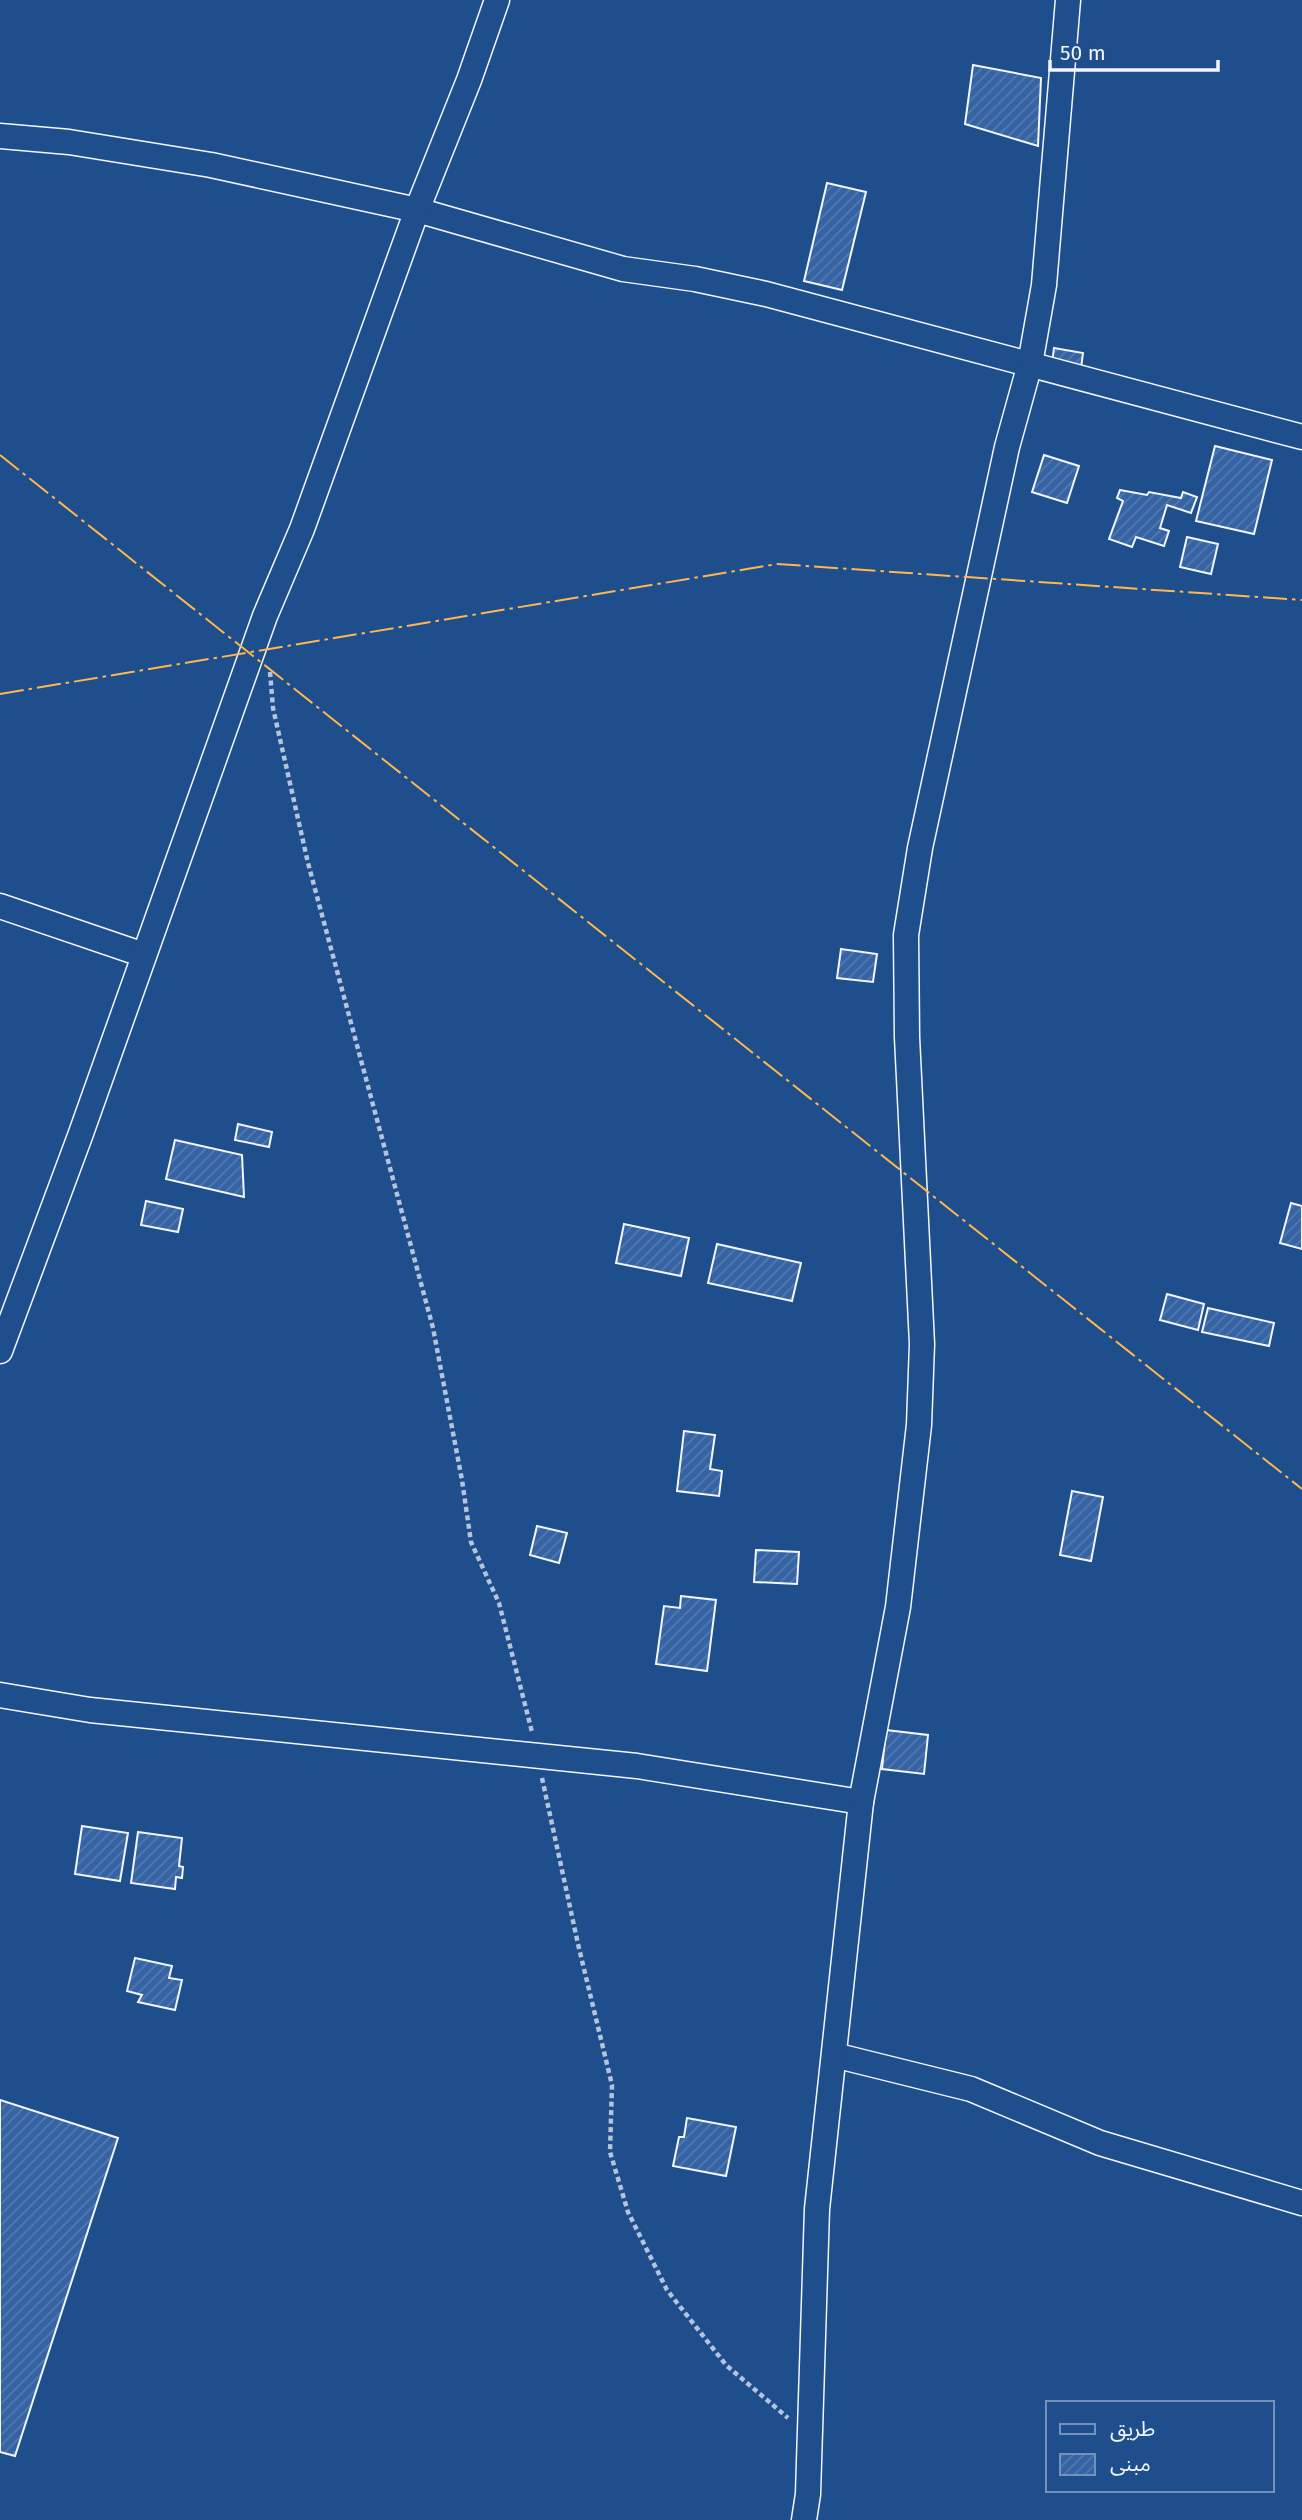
<svg xmlns="http://www.w3.org/2000/svg" width="1302" height="2520" font-family="'Fira Sans','Noto Sans Arabic',sans-serif">
  <style>
    .building { fill: url(#building-hatch); stroke: #f2f6ff; stroke-width: 2 }
    .lines { fill: none; stroke-linecap: round; stroke-linejoin: round }
    .minor-casing { stroke: #f2f6ff; stroke-width: 27 }
    .path { stroke: #b3c4dc; stroke-width: 4.5; stroke-dasharray: 5 3.5; stroke-linecap: butt }
    .minor { stroke: #1f4e8c; stroke-width: 24 }
    .power { stroke: #ffb74d; stroke-width: 2; stroke-dasharray: 24 5 3.5 5; stroke-linecap: butt }
  </style>
  <defs>
    <pattern id="building-hatch" width="6" height="6" patternUnits="userSpaceOnUse" patternTransform="scale(1.75)"><rect width="6" height="6" fill="#3563a3"/><path d="M-1 1l2-2M0 6l6-6M5 7l2-2" fill="none" stroke="#537ab1"/></pattern>
  </defs>
  <rect width="100%" height="100%" fill="#1f4e8c"/>
  <g class="building">
    <path d="M 973,65 L 1041,78 L 1038,146 L 965,124 Z"/>
    <path d="M 827,183 L 866,192 L 842,290 L 804,281 Z"/>
    <path d="M 1054,348 L 1083,353 L 1081,368 L 1052,364 Z"/>
    <path d="M 1215,446 L 1272,460 L 1254,534 L 1196,521 Z"/>
    <path d="M 1044,455 L 1079,466 L 1067,503 L 1032,492 Z"/>
    <path d="M 1120,490 L 1147,495 L 1149,492 L 1181,498 L 1183,492 L 1197,497 L 1191,513 L 1167,505 L 1160,528 L 1169,531 L 1164,546 L 1136,537 L 1132,547 L 1109,539 L 1123,501 L 1117,498 Z"/>
    <path d="M 1187,537 L 1218,544 L 1211,574 L 1180,567 Z"/>
    <path d="M 841,949 L 877,954 L 873,982 L 837,978 Z"/>
    <path d="M 238,1124 L 272,1132 L 269,1147 L 235,1140 Z"/>
    <path d="M 175,1140 L 242,1155 L 244,1197 L 166,1179 Z"/>
    <path d="M 146,1201 L 183,1209 L 178,1232 L 141,1225 Z"/>
    <path d="M 1291,1203 L 1302,1206 L 1302,1249 L 1280,1243 Z"/>
    <path d="M 624,1224 L 689,1238 L 681,1276 L 616,1263 Z"/>
    <path d="M 717,1244 L 801,1263 L 792,1301 L 708,1283 Z"/>
    <path d="M 1167,1294 L 1204,1304 L 1198,1330 L 1160,1320 Z"/>
    <path d="M 1208,1308 L 1274,1323 L 1269,1346 L 1202,1332 Z"/>
    <path d="M 684,1431 L 715,1435 L 710,1469 L 722,1471 L 719,1496 L 677,1491 Z"/>
    <path d="M 1072,1491 L 1103,1497 L 1091,1561 L 1060,1555 Z"/>
    <path d="M 537,1526 L 567,1533 L 559,1563 L 530,1555 Z"/>
    <path d="M 756,1550 L 799,1552 L 797,1584 L 754,1582 Z"/>
    <path d="M 681,1596 L 716,1600 L 707,1671 L 656,1664 L 664,1606 L 680,1608 Z"/>
    <path d="M 886,1730 L 928,1735 L 924,1774 L 882,1769 Z"/>
    <path d="M 82,1826 L 128,1833 L 120,1881 L 75,1874 Z"/>
    <path d="M 138,1832 L 182,1838 L 179,1866 L 183,1867 L 182,1878 L 176,1877 L 175,1889 L 131,1883 Z"/>
    <path d="M 135,1958 L 172,1966 L 169,1978 L 182,1980 L 175,2010 L 138,2002 L 142,1995 L 127,1991 Z"/>
    <path d="M 0,2100 L 118,2138 L 15,2456 L 0,2452 Z"/>
    <path d="M 687,2118 L 736,2127 L 726,2176 L 673,2166 L 679,2137 L 684,2137 Z"/>
  </g>
  <g class="lines">
    <g class="minor-casing">
      <g id="minor">
        <path d="M 0,136 L 69,142 L 211,165 L 417,210 L 623,269 L 695,279 L 766,294 L 1302,437"/>
        <path d="M 0,906 L 144,955"/>
        <path d="M 0,1351 L 80,1136 L 265,616 L 302,529 L 417,210 L 469,80 L 497,0"/>
        <path d="M 0,1695 L 90,1710 L 637,1766 L 861,1802"/>
        <path d="M 834,2055 L 971,2089 L 1100,2143 L 1302,2203"/>
        <path d="M 804,2520 L 808,2494 L 817,2209 L 861,1802 L 898,1607 L 919,1425 L 922,1344 L 907,1037 L 906,935 L 920,848 L 1007,447 L 1030,364 L 1044,285 L 1068,0"/>
      </g>
    </g>
    <g class="path">
      <path d="M 270,672 L 273,708 L 308,863 L 433,1328 L 462,1480 L 471,1542 L 499,1603 L 532,1732"/>
      <path d="M 542,1778 L 578,1944 L 612,2085 L 610,2152 L 628,2212 L 667,2290 L 726,2365 L 788,2418"/>
    </g>
    <use href="#minor" class="minor"/>
    <g class="power">
      <path d="M 0,455 L 1302,1489"/>
      <path d="M 0,694 L 777,564 L 1302,600"/>
    </g>
  </g>
  <rect x="1046" y="2401" width="228" height="91" fill="#1f4e8c" stroke="#7391ba" stroke-width="2"/>
  <rect x="1060" y="2424" width="35" height="10" fill="#1f4e8c" stroke="#7391ba" stroke-width="2"/>
  <text x="1110" y="2436" font-size="21" fill="#f2f6ff">طريق</text>
  <rect x="1060" y="2454" width="35" height="21" fill="url(#building-hatch)" stroke="#7391ba" stroke-width="2"/>
  <text x="1110" y="2471" font-size="21" fill="#f2f6ff">مبنى</text>
  <path d="M1050 60v10h168v-10" fill="none" stroke="#f2f6ff" stroke-width="3.5"/>
  <text x="1060" y="60" font-size="21" fill="#f2f6ff" stroke="#1f4e8c" stroke-width="5" paint-order="stroke">50 m</text>
</svg>
